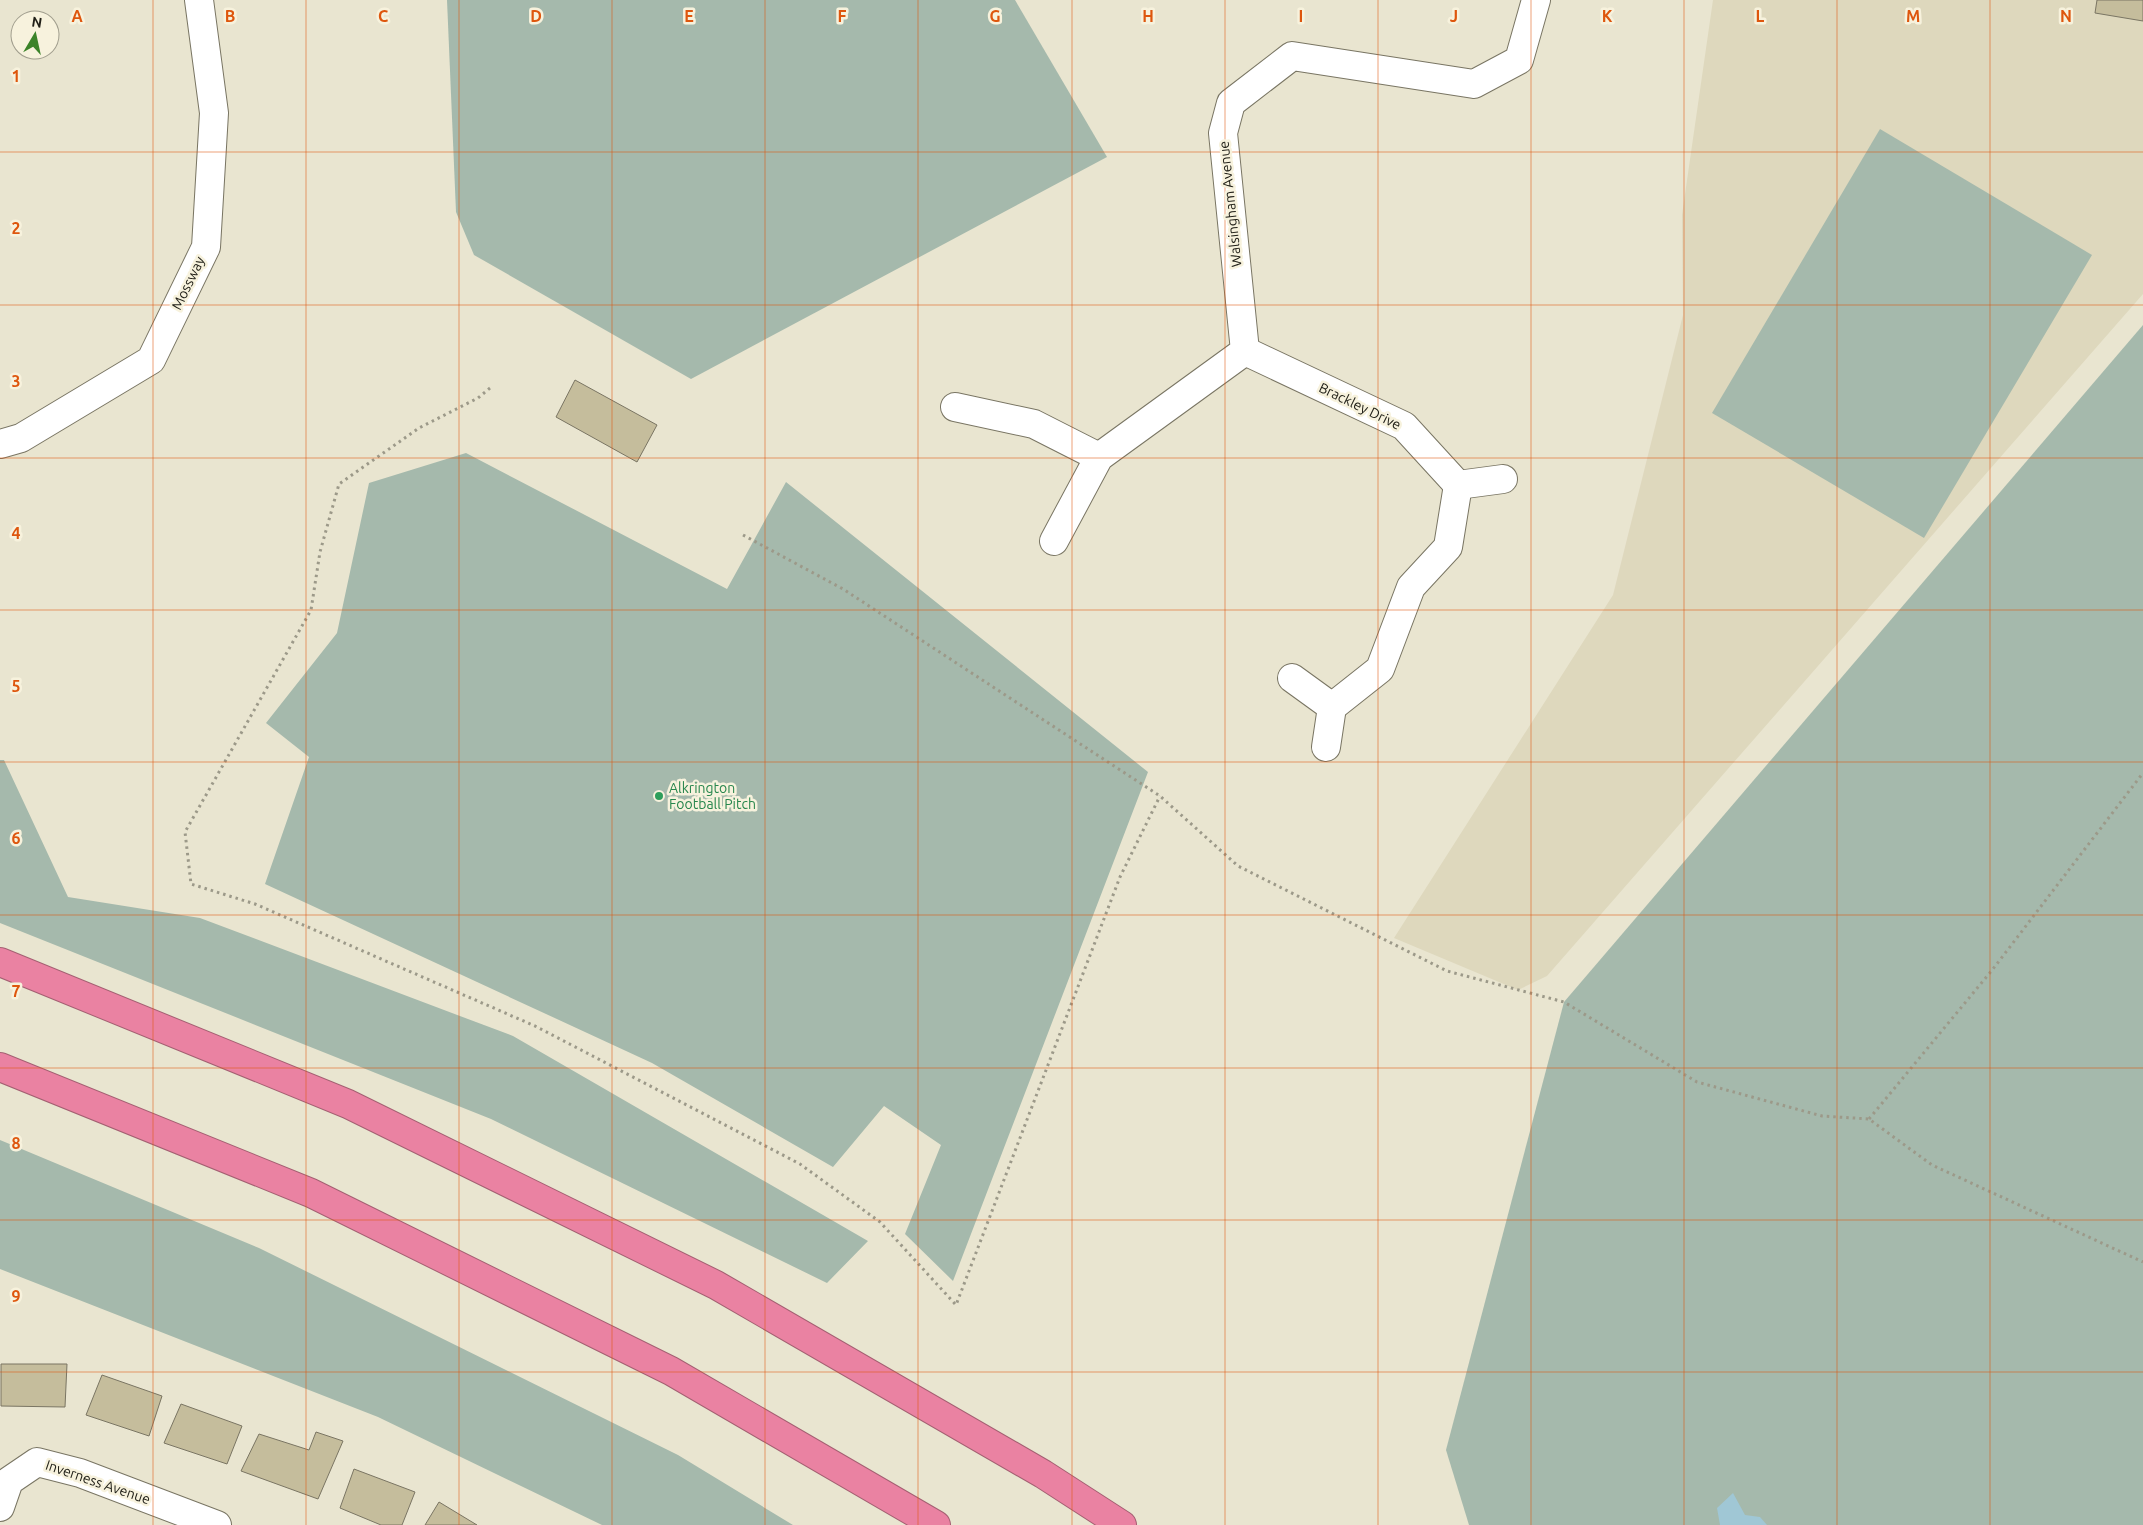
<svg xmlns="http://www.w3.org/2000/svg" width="2143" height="1525" font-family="Ubuntu,sans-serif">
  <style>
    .built { fill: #ded8bd }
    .green { fill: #a5b9ac }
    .water { fill: #a0c7d5 }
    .building { fill: #c5bd9c; stroke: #7a7563 }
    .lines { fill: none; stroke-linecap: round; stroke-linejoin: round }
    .minor-casing { stroke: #797563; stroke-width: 30 }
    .highway-casing { stroke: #a46072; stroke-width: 30 }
    .path { stroke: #9c9989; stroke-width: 3; stroke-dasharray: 2.5 4; stroke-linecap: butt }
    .minor { stroke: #fff; stroke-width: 28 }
    .highway { stroke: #ea82a2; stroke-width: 28 }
    .grid { fill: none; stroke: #de560d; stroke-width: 1; stroke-opacity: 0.55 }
    .leisure-dot { fill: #2e9e5b; stroke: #f7f2dd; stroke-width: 2 }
    .labels { text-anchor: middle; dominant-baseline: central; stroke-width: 5; stroke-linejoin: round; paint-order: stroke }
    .street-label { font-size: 14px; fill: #212018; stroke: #f7f2dd }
    .leisure-label { font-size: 14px; fill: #27864d; stroke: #f7f2dd; text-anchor: start }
    .grid-label { font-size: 16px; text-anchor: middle; font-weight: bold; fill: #de560d; stroke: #f7f2dd; stroke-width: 5; stroke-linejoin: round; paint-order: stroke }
  </style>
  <rect width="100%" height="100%" fill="#e9e5d0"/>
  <path class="built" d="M 1713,0 L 2143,0 L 2143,294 L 1547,976 L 1518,990 L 1394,938 L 1613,595 L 1683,315 L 1682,215 Z"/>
  <g class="green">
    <path d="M 447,0 L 1015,0 L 1107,157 L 691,379 L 474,255 L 456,212 Z"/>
    <path d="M 1880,129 L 2092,255 L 1924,538 L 1712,413 Z"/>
    <path d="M 2143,325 L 2143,1525 L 1469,1525 L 1446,1450 L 1564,1002 Z"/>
    <path d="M 466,453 L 727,589 L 786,482 L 1148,772 L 953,1281 L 905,1234 L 941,1145 L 884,1106 L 833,1167 L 652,1063 L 265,884 L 309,757 L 266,723 L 337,633 L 369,483 Z"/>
    <path d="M 0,760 L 4,760 L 68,897 L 200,918 L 513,1036 L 868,1241 L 827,1283 L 491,1119 L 0,923 Z"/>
    <path d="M 0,1140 L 259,1248 L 678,1455 L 793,1525 L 602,1525 L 378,1417 L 0,1269 Z"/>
  </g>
  <path class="water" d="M 1733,1493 L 1745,1515 L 1760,1517 L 1767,1525 L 1720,1525 L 1717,1508 Z"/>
  <g class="building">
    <path d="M 2097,0 L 2143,0 L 2143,21 L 2095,13 Z"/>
    <path d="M 575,380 L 657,425 L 637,462 L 556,417 Z"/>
    <path d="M 1,1364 L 67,1364 L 65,1407 L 1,1406 Z"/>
    <path d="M 102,1375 L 162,1396 L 149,1436 L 86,1415 Z"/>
    <path d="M 181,1404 L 242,1426 L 227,1464 L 164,1443 Z"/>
    <path d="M 316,1432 L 343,1441 L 318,1499 L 241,1471 L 259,1434 L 309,1450 Z"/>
    <path d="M 354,1469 L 415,1492 L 402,1525 L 381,1525 L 340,1508 Z"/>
    <path d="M 439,1502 L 477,1525 L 425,1525 Z"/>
  </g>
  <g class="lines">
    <g class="minor-casing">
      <g id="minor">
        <path d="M 1245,351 L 1404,426 L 1458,485 L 1448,547 L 1411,587 L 1380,669 L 1332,707"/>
        <path d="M 955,407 L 1034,424 L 1099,457"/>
        <path d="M 0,444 L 21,438 L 151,360 L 206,247 L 214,113 L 199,0"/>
        <path d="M 1458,485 L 1503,479"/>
        <path d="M 1054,541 L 1099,457 L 1245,351 L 1223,133 L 1231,103 L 1292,56 L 1474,84 L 1519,60 L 1536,0"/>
        <path d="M 1292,678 L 1332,707 L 1326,747"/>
        <path d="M 0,1507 L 9,1481 L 37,1462 L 80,1473 L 217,1525"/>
      </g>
    </g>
    <g class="highway-casing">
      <g id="highway">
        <path d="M 0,962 L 348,1104 L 716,1285 L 1043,1474 L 1122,1525"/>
        <path d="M 0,1067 L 311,1193 L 671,1371 L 936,1525"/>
      </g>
    </g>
    <g class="path">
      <path d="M 490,388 L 478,398 L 419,428 L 339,484 L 320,552 L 311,610 L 185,832 L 191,884 L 255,904 L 535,1026 L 800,1164 L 880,1222 L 956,1305 L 1120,877 L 1160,796"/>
      <path d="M 743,535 L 843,589 L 1160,796 L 1238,866 L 1447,971 L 1564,1002 L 1697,1082 L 1822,1116 L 1869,1119 L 1932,1165 L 2143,1262"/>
      <path d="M 1869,1119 L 1993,969 L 2143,773"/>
    </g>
    <use href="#minor" class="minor"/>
    <use href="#highway" class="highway"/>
  </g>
  <path class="grid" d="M 153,0 L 153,1525M 306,0 L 306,1525M 459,0 L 459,1525M 612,0 L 612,1525M 765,0 L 765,1525M 918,0 L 918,1525M 1072,0 L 1072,1525M 1225,0 L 1225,1525M 1378,0 L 1378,1525M 1531,0 L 1531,1525M 1684,0 L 1684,1525M 1837,0 L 1837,1525M 1990,0 L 1990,1525M 0,152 L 2143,152M 0,305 L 2143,305M 0,458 L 2143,458M 0,610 L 2143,610M 0,762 L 2143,762M 0,915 L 2143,915M 0,1068 L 2143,1068M 0,1220 L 2143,1220M 0,1372 L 2143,1372"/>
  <circle class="leisure-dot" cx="659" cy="796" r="5"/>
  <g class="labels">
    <g class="street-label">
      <text transform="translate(1230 204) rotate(-96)">Walsingham Avenue</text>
      <text transform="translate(188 283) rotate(-64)">Mossway</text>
      <text transform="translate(1360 406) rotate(26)">Brackley Drive</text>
      <text transform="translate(98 1482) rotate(19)">Inverness Avenue</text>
    </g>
    <g class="leisure-label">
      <text x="669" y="788">Alkrington<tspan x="669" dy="16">Football Pitch</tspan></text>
    </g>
  </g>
  <g class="grid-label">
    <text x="77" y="22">A</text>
    <text x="230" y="22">B</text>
    <text x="383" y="22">C</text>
    <text x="536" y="22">D</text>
    <text x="689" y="22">E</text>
    <text x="842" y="22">F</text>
    <text x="995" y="22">G</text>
    <text x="1148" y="22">H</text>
    <text x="1301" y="22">I</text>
    <text x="1454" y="22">J</text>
    <text x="1607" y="22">K</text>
    <text x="1760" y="22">L</text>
    <text x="1913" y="22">M</text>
    <text x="2066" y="22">N</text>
    <text x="16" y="82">1</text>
    <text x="16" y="234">2</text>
    <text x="16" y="387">3</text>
    <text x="16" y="539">4</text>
    <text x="16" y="692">5</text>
    <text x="16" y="844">6</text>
    <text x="16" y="997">7</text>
    <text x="16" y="1149">8</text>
    <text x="16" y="1302">9</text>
  </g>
  <g transform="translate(35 35) rotate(9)"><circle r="24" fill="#f7f2dd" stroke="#a19e8e"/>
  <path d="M0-4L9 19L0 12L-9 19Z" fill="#3b8329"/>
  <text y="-8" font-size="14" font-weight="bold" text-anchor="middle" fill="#212018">N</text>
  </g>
</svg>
